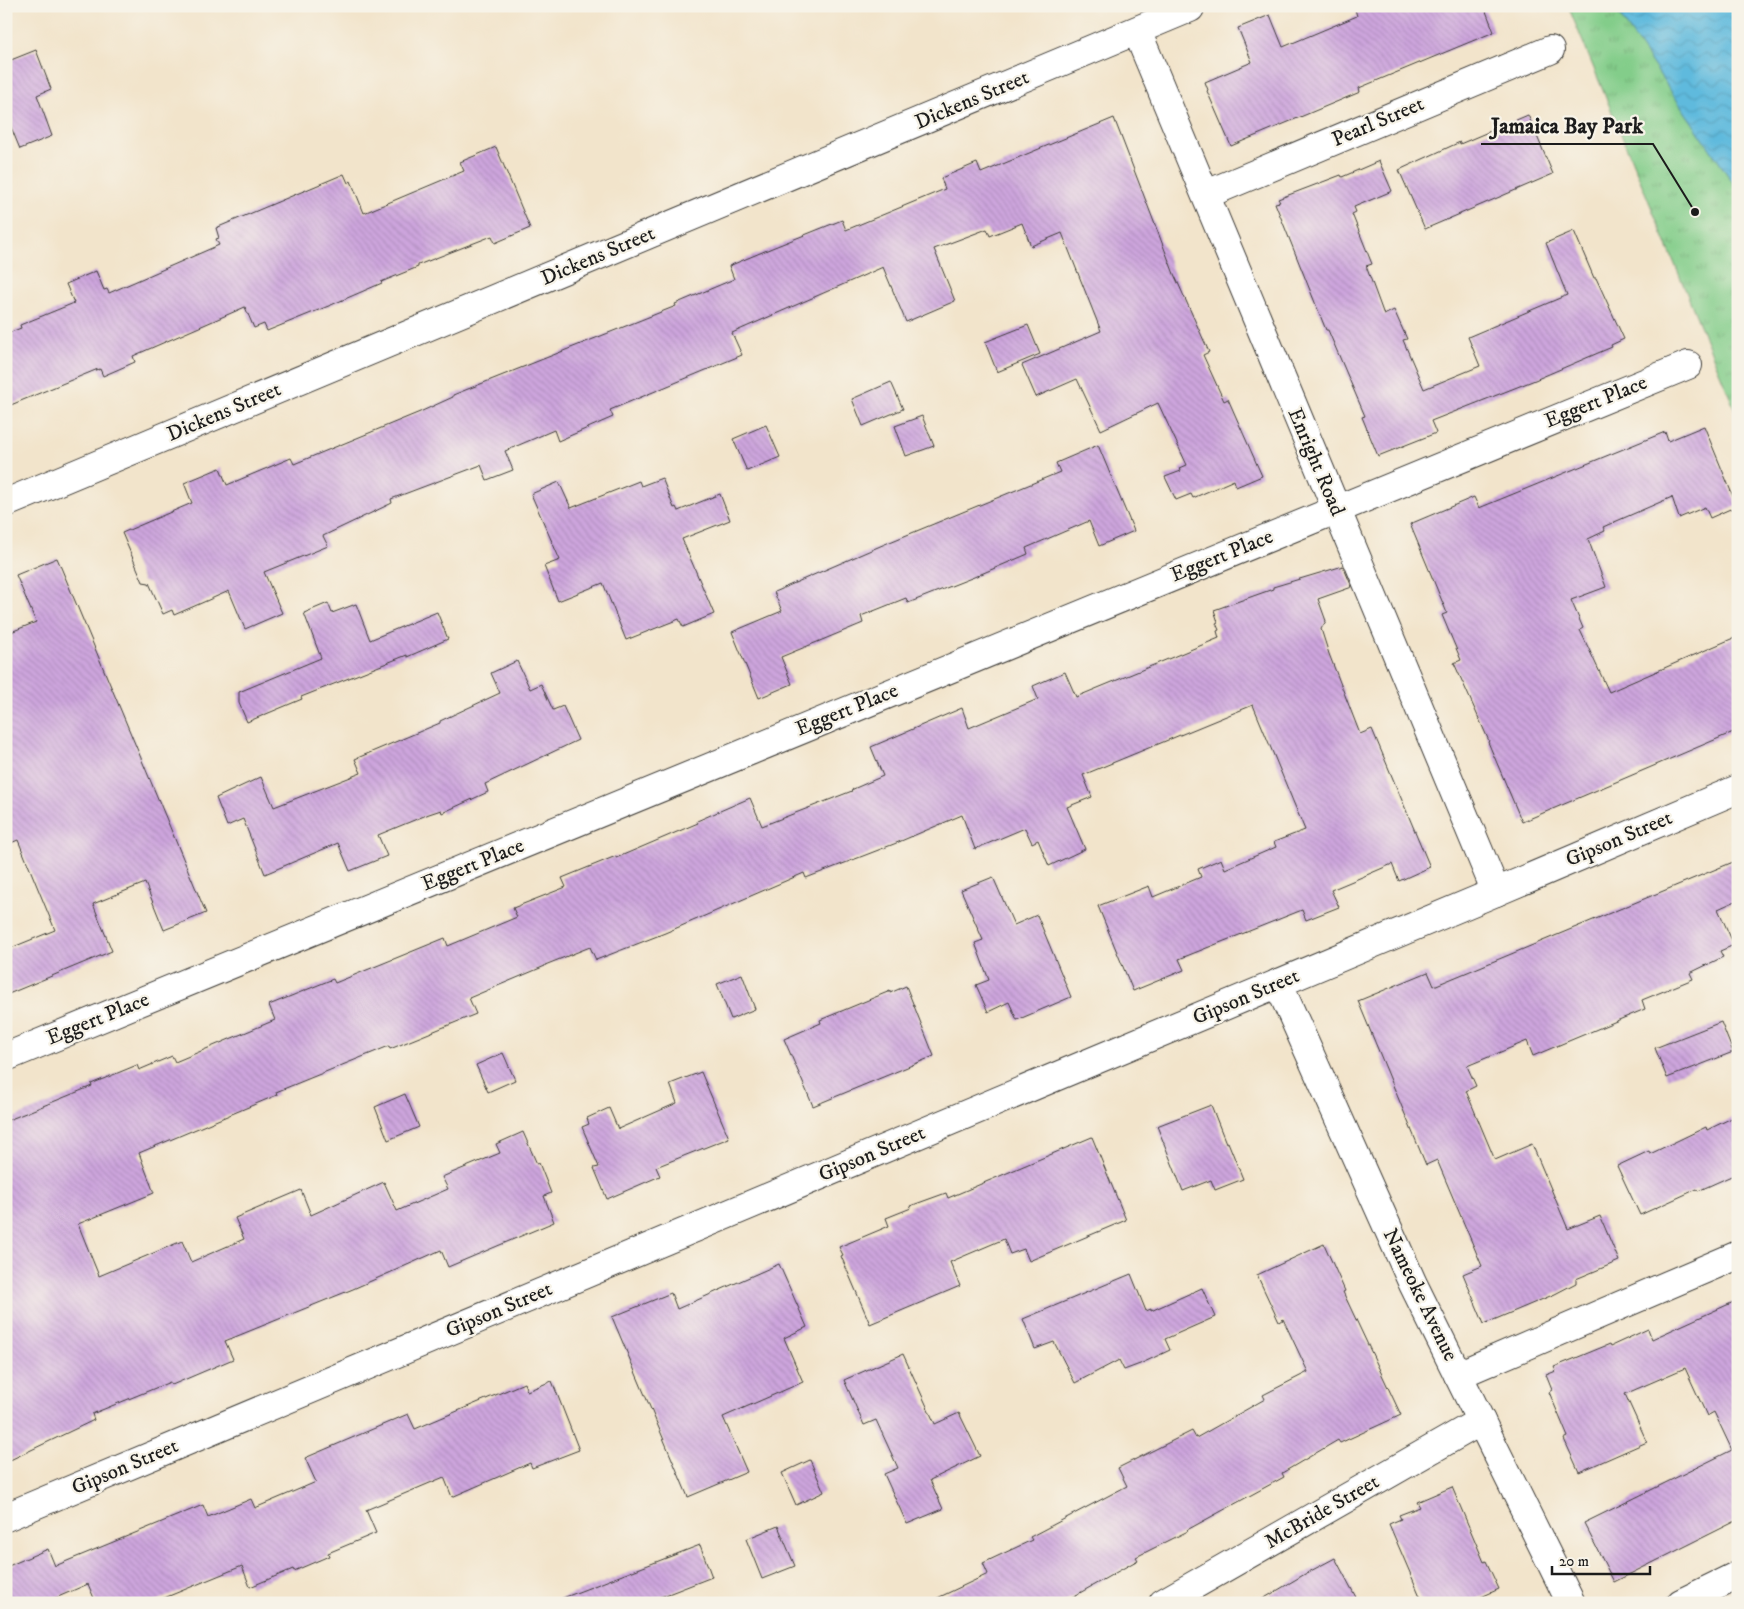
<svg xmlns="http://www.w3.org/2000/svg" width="1744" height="1609" font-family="'IM FELL DW Pica',serif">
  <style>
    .park { fill: url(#park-tufts); stroke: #507453 }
    .water { fill: url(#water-waves); stroke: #3e6b7c }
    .building { fill: url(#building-back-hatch) }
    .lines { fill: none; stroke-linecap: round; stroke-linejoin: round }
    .street-casing { stroke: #3c3a36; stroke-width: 30 }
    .street { stroke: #fff; stroke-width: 28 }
    .labels { text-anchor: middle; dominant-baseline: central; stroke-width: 4.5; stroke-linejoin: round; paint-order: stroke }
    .street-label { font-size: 21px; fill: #1c1c1c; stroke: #f7f3e8 }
    .leader { fill: none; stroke: #1c1c1c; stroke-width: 2 }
    .callout-dot { fill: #1c1c1c; stroke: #f7f3e8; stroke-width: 2 }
    .callout-label { font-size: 22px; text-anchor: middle; font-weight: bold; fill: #1c1c1c; stroke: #f7f3e8; stroke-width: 4.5; stroke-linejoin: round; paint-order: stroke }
  </style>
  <defs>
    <pattern id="park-tufts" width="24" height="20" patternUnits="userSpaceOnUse" patternTransform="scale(1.25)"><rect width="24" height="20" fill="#83cd8a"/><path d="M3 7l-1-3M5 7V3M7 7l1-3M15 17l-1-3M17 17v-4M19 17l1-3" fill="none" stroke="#71af76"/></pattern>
    <pattern id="water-waves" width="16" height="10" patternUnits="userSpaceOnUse" patternTransform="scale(1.25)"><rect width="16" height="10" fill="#5fbadd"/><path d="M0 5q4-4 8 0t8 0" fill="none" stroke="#529fbd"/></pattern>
    <pattern id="building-back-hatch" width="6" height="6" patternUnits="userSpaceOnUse" patternTransform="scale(1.25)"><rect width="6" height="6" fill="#cda5dd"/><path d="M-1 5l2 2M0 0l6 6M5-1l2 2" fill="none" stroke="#af8dbd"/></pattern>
  </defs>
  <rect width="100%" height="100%" fill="#f7f3e8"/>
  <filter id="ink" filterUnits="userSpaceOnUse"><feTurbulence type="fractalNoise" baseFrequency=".02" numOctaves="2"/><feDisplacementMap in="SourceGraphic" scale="10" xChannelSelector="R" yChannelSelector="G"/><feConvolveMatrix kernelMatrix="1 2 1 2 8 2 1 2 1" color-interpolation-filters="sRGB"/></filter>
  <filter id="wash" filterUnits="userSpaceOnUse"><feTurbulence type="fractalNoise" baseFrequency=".0096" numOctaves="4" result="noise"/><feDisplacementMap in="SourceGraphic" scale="20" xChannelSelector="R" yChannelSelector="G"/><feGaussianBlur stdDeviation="1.12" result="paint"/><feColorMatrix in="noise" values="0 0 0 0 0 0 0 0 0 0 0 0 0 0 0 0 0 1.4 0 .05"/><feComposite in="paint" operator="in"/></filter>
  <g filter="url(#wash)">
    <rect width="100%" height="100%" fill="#f2e4cb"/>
    <path class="park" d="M 1568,6 L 1738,6 L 1738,417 Z"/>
    <path class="water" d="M 1613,6 L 1738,6 L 1738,190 Z"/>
    <g id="blocks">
      <g class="building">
        <path d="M 1354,6 L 1484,6 L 1494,32 L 1359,88 L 1360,92 L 1231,146 L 1207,91 L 1208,90 L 1205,82 L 1252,62 L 1238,28 L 1270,15 L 1283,47 L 1357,16 Z"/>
        <path d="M 36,50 L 51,89 L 37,95 L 52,136 L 20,149 L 6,115 L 6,62 Z"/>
        <path d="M 1528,115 L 1553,174 L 1425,229 L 1399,170 L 1460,142 L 1460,144 Z"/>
        <path d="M 1114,118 L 1174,274 L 1209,352 L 1203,355 L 1224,401 L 1228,399 L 1262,476 L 1236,487 L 1234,480 L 1193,498 L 1191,494 L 1176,500 L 1165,477 L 1181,471 L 1180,468 L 1187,465 L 1158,403 L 1101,430 L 1077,379 L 1036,397 L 1022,365 L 1101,331 L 1062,233 L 1031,246 L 1022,223 L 990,236 L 987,229 L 934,249 L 955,301 L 906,322 L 883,267 L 732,333 L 742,355 L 610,410 L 613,417 L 558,441 L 554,430 L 505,451 L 513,470 L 487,480 L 481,465 L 391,499 L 392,503 L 390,504 L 323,536 L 328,546 L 264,572 L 282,613 L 245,629 L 229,591 L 174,615 L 172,610 L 163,614 L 149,583 L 143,582 L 122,533 L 192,503 L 184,483 L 220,468 L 227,485 L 291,458 L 294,464 L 420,412 L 453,397 L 453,395 L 676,306 L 675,304 L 734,279 L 729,266 L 772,248 L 842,220 L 846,230 L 945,189 L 941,178 L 977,163 L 981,173 Z"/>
        <path d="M 496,147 L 530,228 L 495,243 L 492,236 L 418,265 L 418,267 L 381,282 L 382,283 L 331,305 L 267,331 L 264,324 L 254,328 L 245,307 L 133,356 L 135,362 L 103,376 L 100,369 L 98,370 L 98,369 L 6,407 L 6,334 L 21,328 L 20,325 L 74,303 L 66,284 L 96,271 L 104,290 L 107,289 L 109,293 L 219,245 L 216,239 L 219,238 L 216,228 L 344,174 L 348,183 L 351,181 L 364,213 L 464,171 L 460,162 Z"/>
        <path d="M 1379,161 L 1392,191 L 1354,207 L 1356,212 L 1352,214 L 1372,264 L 1366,266 L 1384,315 L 1394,310 L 1407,339 L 1403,340 L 1424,389 L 1480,366 L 1468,337 L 1567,295 L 1546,243 L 1574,231 L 1594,278 L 1596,278 L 1624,339 L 1611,345 L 1612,347 L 1535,380 L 1431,421 L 1436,433 L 1378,456 L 1362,417 L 1365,416 L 1328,330 L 1326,330 L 1275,203 L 1280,202 L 1278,199 L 1341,175 L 1342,177 Z"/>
        <path d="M 1028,325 L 1040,354 L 997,372 L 985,342 Z"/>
        <path d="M 891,382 L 903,409 L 863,426 L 852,399 Z"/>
        <path d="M 922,416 L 934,446 L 906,456 L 895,426 Z"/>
        <path d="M 766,425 L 780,457 L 747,471 L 733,439 Z"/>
        <path d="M 1704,426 L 1737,506 L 1710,518 L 1705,507 L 1679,518 L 1672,497 L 1603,527 L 1605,531 L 1588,539 L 1606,587 L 1571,600 L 1583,628 L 1580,630 L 1609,692 L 1738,636 L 1738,730 L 1522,822 L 1488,742 L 1489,741 L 1454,663 L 1461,660 L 1442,615 L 1447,613 L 1410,524 L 1474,497 L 1479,508 L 1665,432 L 1668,441 Z"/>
        <path d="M 1098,445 L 1134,531 L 1099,546 L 1089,521 L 1026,548 L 1028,554 L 974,577 L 908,603 L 906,598 L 861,616 L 863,623 L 781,657 L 792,684 L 759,698 L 732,632 L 782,611 L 774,592 L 885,544 L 1060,472 L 1056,463 Z"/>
        <path d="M 662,478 L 674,508 L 676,507 L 678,511 L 720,494 L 730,520 L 682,539 L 714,614 L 683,627 L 679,619 L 626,640 L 603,583 L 558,601 L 544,566 L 560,560 L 531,494 L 559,482 L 571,508 L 639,481 L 641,486 Z"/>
        <path d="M 57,558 L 206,913 L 164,930 L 145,883 L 93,904 L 112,951 L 6,995 L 6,950 L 55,930 L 18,840 L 6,845 L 6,634 L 36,622 L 16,575 Z"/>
        <path d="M 1343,566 L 1352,587 L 1318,599 L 1326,621 L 1321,629 L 1329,654 L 1360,734 L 1372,729 L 1430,867 L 1399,881 L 1392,864 L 1362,877 L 1331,890 L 1339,907 L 1306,920 L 1302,910 L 1179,959 L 1184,970 L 1133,991 L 1098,906 L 1149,886 L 1153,897 L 1201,877 L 1198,869 L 1221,859 L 1225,869 L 1276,847 L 1274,842 L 1305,830 L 1253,705 L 1083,775 L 1092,797 L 1067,807 L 1085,849 L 1049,866 L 1038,840 L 1032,843 L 1025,828 L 975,849 L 962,815 L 894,844 L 806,878 L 804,873 L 665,933 L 596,960 L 590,947 L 545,965 L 545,966 L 469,998 L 476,1014 L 390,1049 L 389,1046 L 276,1092 L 277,1095 L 139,1153 L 154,1193 L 78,1224 L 99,1276 L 182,1241 L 191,1262 L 244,1239 L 235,1218 L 301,1190 L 311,1215 L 384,1182 L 397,1211 L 448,1189 L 442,1177 L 500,1153 L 496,1144 L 523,1132 L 537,1164 L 539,1163 L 551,1193 L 544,1196 L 554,1222 L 448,1267 L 441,1250 L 353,1289 L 225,1341 L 233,1359 L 172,1385 L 170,1382 L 92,1414 L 94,1420 L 6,1462 L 6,1121 L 92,1086 L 91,1084 L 137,1065 L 139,1070 L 172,1056 L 175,1062 L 275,1020 L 269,1005 L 333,979 L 335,983 L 445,938 L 448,946 L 517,917 L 513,908 L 566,887 L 562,878 L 616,856 L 616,858 L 698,823 L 697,821 L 750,798 L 762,826 L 852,791 L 851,790 L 883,776 L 871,747 L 962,708 L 969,728 L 1038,699 L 1033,686 L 1065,672 L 1076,697 L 1219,638 L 1217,631 L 1219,630 L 1216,623 L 1218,622 L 1214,610 L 1273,589 L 1273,587 Z"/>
        <path d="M 328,603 L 332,613 L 356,604 L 370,640 L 437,612 L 448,639 L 407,657 L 407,655 L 301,697 L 302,699 L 247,722 L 239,703 L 239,692 L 321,658 L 304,613 Z"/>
        <path d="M 517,661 L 530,689 L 541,684 L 553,710 L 563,706 L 578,740 L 485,784 L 488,792 L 442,813 L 441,810 L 429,814 L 378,835 L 387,856 L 350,871 L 338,843 L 265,874 L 243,819 L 227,826 L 216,798 L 261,777 L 274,807 L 361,773 L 355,759 L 440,723 L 440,721 L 500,693 L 491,673 Z"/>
        <path d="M 1738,860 L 1738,900 L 1718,909 L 1734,945 L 1720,951 L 1723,957 L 1690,973 L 1693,979 L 1642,1000 L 1645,1009 L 1533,1056 L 1527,1041 L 1467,1066 L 1476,1086 L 1466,1091 L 1495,1160 L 1532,1144 L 1568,1229 L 1600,1216 L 1619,1261 L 1576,1279 L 1576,1283 L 1555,1294 L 1484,1324 L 1463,1274 L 1482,1266 L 1437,1160 L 1426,1165 L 1358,1001 L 1428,972 L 1434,986 Z"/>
        <path d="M 993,877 L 1014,925 L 1037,915 L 1071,997 L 1017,1020 L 1009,1002 L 988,1012 L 976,985 L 989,980 L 975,943 L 983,940 L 961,890 Z"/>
        <path d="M 742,974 L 755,1009 L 731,1019 L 717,984 Z"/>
        <path d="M 906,986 L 934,1056 L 813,1106 L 784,1039 L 821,1023 L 820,1020 L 890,991 L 890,993 Z"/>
        <path d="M 1721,1022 L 1733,1052 L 1667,1078 L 1655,1048 Z"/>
        <path d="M 503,1053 L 515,1080 L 488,1092 L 476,1065 Z"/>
        <path d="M 701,1072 L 729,1138 L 656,1167 L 660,1176 L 607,1199 L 594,1168 L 599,1167 L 582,1127 L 589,1124 L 587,1118 L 609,1108 L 618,1129 L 677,1103 L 670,1084 Z"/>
        <path d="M 405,1094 L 419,1127 L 388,1140 L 375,1107 Z"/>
        <path d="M 1211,1105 L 1226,1143 L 1228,1142 L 1243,1179 L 1215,1190 L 1211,1180 L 1183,1191 L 1157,1126 Z"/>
        <path d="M 1738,1115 L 1738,1173 L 1698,1191 L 1697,1189 L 1640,1215 L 1617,1166 L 1649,1151 L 1650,1154 L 1706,1127 L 1707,1130 Z"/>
        <path d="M 1092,1137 L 1126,1220 L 1029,1261 L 1024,1249 L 1010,1254 L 1004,1239 L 950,1262 L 960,1286 L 870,1324 L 841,1256 L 843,1255 L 839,1247 L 889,1226 L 886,1218 L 911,1208 L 910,1206 L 946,1193 L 948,1198 Z"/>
        <path d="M 1324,1244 L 1345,1291 L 1343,1292 L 1401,1415 L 1340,1443 L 1338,1440 L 1282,1473 L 1284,1477 L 1187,1530 L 1188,1531 L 1136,1557 L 1138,1560 L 1062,1603 L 927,1603 L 988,1574 L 983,1563 L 1032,1540 L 1030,1537 L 1127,1486 L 1118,1468 L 1192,1431 L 1196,1438 L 1265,1399 L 1263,1395 L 1308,1372 L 1283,1319 L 1279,1322 L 1257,1275 Z"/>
        <path d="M 779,1264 L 807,1327 L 784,1338 L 803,1382 L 723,1417 L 747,1472 L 688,1497 L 612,1317 L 671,1293 L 677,1309 Z"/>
        <path d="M 1131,1274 L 1146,1311 L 1151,1309 L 1151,1311 L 1202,1288 L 1215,1317 L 1165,1339 L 1170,1350 L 1140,1364 L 1124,1370 L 1119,1360 L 1075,1383 L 1054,1342 L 1035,1349 L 1023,1319 Z"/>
        <path d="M 1738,1300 L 1738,1520 L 1614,1582 L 1584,1523 L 1732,1450 L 1714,1412 L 1707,1416 L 1685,1368 L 1625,1394 L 1647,1442 L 1579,1472 L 1564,1439 L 1568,1437 L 1549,1392 L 1552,1390 L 1546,1375 L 1556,1371 L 1554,1367 L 1610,1344 L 1611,1346 L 1648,1329 L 1652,1339 Z"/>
        <path d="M 903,1354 L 935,1424 L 959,1413 L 980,1456 L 930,1480 L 943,1509 L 907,1524 L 884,1474 L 898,1468 L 876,1420 L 864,1425 L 844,1380 Z"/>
        <path d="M 552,1381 L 579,1450 L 532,1468 L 530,1463 L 452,1497 L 444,1477 L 366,1510 L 376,1533 L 328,1553 L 329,1556 L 294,1571 L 293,1569 L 250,1587 L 242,1566 L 152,1603 L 96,1603 L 88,1584 L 44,1603 L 6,1603 L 6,1567 L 48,1549 L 55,1566 L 203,1505 L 208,1517 L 251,1499 L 255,1508 L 316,1482 L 305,1458 L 408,1414 L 415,1429 L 524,1383 L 527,1391 Z"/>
        <path d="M 810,1460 L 824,1492 L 796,1505 L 782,1473 Z"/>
        <path d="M 1452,1487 L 1484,1562 L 1486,1561 L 1499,1589 L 1468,1603 L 1423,1603 L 1389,1524 L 1401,1519 L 1399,1515 L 1420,1507 L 1417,1502 Z"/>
        <path d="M 778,1526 L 795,1566 L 762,1579 L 746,1539 Z"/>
        <path d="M 700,1545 L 712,1577 L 645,1603 L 556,1603 L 555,1601 Z"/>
        <path d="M 1335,1558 L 1359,1603 L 1256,1603 L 1305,1574 Z"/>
      </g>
    </g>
  </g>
  <g filter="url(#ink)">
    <use href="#blocks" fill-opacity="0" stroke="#3c3a36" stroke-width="1"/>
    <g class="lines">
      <g class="street-casing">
        <g id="street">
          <path d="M 1137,31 L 1496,892"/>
          <path d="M 1207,194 L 1550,50"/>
          <path d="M 6,503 L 1190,8"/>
          <path d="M 1278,983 L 1413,1284 L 1571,1603"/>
          <path d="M 6,1057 L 1688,365"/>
          <path d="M 1458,1375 L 1738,1255"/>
          <path d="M 6,1517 L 1496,892 L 1738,789"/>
          <path d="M 1163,1603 L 1481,1421"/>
          <path d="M 1681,1603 L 1738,1575"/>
        </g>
      </g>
      <use href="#street" class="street"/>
    </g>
  </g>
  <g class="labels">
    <g class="street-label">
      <text transform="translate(972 100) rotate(-23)">Dickens Street</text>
      <text transform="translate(1378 122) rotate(-23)">Pearl Street</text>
      <text transform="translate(598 256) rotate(-23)">Dickens Street</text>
      <text transform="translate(1596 402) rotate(-22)">Eggert Place</text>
      <text transform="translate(224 412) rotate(-23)">Dickens Street</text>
      <text transform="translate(1316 462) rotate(67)">Enright Road</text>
      <text transform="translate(1222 556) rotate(-22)">Eggert Place</text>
      <text transform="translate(847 710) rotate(-22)">Eggert Place</text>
      <text transform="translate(1619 839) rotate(-23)">Gipson Street</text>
      <text transform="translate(473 865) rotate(-22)">Eggert Place</text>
      <text transform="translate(1246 997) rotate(-23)">Gipson Street</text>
      <text transform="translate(98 1019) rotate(-22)">Eggert Place</text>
      <text transform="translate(872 1154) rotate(-23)">Gipson Street</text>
      <text transform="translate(1420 1295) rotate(64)">Nameoke Avenue</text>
      <text transform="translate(499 1310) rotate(-23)">Gipson Street</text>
      <text transform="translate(125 1467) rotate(-23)">Gipson Street</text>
      <text transform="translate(1322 1512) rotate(-30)">McBride Street</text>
    </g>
  </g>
  <path class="leader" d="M1695 212L1653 144H1481"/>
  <circle class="callout-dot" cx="1695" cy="212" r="5"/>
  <g class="callout-label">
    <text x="1567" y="133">Jamaica Bay Park</text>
  </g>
  <rect width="1744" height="1609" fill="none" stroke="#f7f3e8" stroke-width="25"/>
  <path d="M1552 1566v8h98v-8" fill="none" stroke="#1c1c1c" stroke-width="2.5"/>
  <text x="1559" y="1566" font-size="15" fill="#1c1c1c" stroke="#f7f3e8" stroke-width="4" paint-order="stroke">20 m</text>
</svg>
